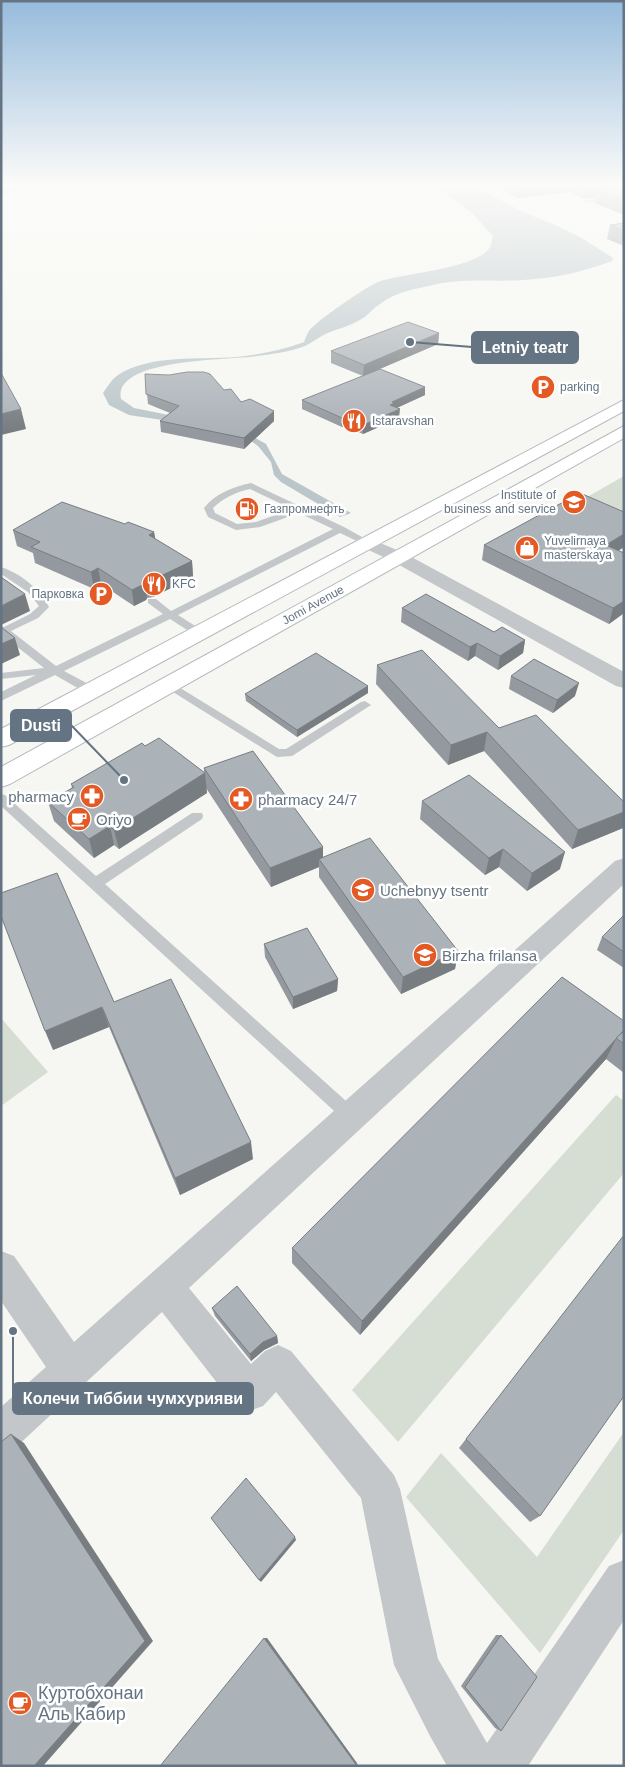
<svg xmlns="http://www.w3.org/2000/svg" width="625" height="1767" font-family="Arial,sans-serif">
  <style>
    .green { fill: #d6ddd3 }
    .water { fill: #bbc6ca }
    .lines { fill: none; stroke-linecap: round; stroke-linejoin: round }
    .secondary-casing { stroke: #b5babe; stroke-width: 2 }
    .lane { fill: #c3c7ca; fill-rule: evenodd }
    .street { fill: #c3c7ca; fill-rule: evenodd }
    .secondary { fill: #fff; fill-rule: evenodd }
    .wall { fill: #93999e }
    .shaded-wall { fill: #787d81 }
    .building { fill: #abb2b8; stroke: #787d81 }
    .labels { text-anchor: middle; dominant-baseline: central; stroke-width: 5; stroke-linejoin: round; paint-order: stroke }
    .far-poi-label { font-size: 12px; fill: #647483; stroke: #fff; text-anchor: start }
    .far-street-label { font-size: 12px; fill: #647483; stroke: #fff }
    .poi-label { font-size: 15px; fill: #647483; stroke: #fff; text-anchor: start }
    .near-poi-label { font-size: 18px; fill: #647483; stroke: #fff; text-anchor: start }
    .leader { fill: none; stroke: #647483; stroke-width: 2 }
    .callout-dot { fill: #647483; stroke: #fff; stroke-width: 2 }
    .callout { fill: #647483; stroke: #647483; stroke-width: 2 }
    .callout-label { font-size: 16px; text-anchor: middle; font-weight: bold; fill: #fff }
  </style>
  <rect width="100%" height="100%" fill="#f6f6f2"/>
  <g class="green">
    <path d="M 624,476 L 624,519 L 580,501 Z"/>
    <path d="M 1,1018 L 48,1072 L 1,1106 Z"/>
    <path d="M 616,1095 L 624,1101 L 624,1173 L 398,1442 L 352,1390 Z"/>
    <path d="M 624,1432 L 624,1530 L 540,1653 L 406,1497 L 441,1453 L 537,1557 Z"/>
  </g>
  <g class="water">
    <path d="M 10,184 L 51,184 L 1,195 L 1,187 Z"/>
    <path d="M 433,184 L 469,184 L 523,212 L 555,225 L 580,237 L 613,258 L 612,261 C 582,272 556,278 524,280 C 493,282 463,278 433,285 C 415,289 395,292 380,304 C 371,310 366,318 356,322 C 347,327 337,329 328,333 C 320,336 313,342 305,346 C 290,352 272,354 257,356 C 230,360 112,358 121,399 L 134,408 L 194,420 L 252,436 L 266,444 L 282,474 L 351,513 L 340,517 L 281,482 L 274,475 L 271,462 L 258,446 L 248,439 L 196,425 L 129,415 L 109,405 L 103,393 C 108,386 112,379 118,375 C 151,354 199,360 236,357 C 259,355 282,350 304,342 C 305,339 307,334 309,331 C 316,321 366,287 378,282 C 402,273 478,269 490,247 C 492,244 492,239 493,236 L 472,213 Z"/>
  </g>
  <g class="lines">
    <g class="secondary-casing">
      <g id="secondary">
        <path d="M 624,400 L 624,411 L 9,745 L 1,747 L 1,729 Z"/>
        <path d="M 624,426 L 624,438 L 10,784 L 1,787 L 1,767 Z"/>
      </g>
    </g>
    <g class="lane">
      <path d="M 624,193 L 624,196 L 585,203 L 582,201 Z"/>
      <path d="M 251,483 L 344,527 L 371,542 L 366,545 L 363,544 L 340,533 L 178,615 L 203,631 L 204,633 L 203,635 L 195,635 L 170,619 L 64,671 L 96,688 L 98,691 L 96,694 L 88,694 L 55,675 L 1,701 L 1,692 L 36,675 L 1,679 L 1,673 L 44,668 L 1,634 L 1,626 L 4,627 L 30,614 L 39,606 L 28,592 L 1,574 L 1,567 C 20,573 40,589 49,607 L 38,618 L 11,631 L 56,666 L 163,614 L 148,603 L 148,599 L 156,599 L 171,611 L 333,529 L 299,513 L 260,527 L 236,530 L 208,517 L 204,508 C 216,493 233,487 251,483 ZM 250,489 L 292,509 L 256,522 L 237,524 L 215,513 L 213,508 C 223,498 236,492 250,489 Z"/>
      <path d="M 169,681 L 279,749 L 286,749 L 361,702 L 365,701 L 371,705 L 292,756 L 277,757 L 165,687 L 163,685 L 165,683 Z"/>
      <path d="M 1,794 L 5,795 L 96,876 L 192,813 L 202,813 L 203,816 L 202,819 L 105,884 L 356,1110 L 358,1115 L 356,1120 L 350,1123 L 344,1120 L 1,806 Z"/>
    </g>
    <g class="street">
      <path d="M 366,537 L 404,553 L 624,672 L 624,688 L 616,686 L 392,561 L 360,546 L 357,542 L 360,538 Z"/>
      <path d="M 624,858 L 624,884 L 189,1288 L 251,1364 L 265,1351 L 278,1345 L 291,1351 L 394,1475 L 400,1489 L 438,1659 L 487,1743 L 609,1566 L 624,1560 L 624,1620 L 528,1766 L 447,1766 L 430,1736 L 394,1665 L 361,1498 L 276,1392 L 263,1406 L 249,1411 L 235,1406 L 162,1312 L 15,1448 L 1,1454 L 1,1407 L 46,1367 L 1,1301 L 1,1251 L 14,1256 L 74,1342 L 615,861 Z"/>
    </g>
    <use href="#secondary" class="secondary"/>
  </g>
  <g class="wall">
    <path d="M 488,184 L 624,184 L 624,215 L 595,203 L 596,197 L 584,199 L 569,192 L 517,198 Z"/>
    <path d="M 624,223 L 624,246 L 607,239 L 610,225 Z"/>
    <path d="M 439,333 L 438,344 L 380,369 L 425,387 L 425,395 L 397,408 L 399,418 L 363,434 L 345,426 L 342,427 L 302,409 L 302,400 L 363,376 L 331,363 L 331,351 Z"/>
    <path d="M 145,374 L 274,411 L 274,421 L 244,449 L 161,432 L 160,421 L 170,413 L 148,404 Z"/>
    <path d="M 624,512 L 624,547 L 618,551 L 624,553 L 624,613 L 609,624 L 482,560 L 484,545 Z"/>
    <path d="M 125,524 L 154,532 L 155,539 L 192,561 L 193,577 L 153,597 L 147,598 L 146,600 L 134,606 L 101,584 L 94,589 L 35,563 L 33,553 L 17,546 L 13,530 Z"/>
    <path d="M 402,608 L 525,640 L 523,653 L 498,670 L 475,656 L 468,661 L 401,622 Z"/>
    <path d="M 377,665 L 499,728 L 624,802 L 623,828 L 572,849 L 484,751 L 448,765 L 376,684 Z"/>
    <path d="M 511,676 L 575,696 L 553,713 L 509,689 Z"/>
    <path d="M 368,686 L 368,693 L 297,737 L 246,701 L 245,694 Z"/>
    <path d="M 145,746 L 204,773 L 204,768 L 323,847 L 323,857 L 458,951 L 455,969 L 401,994 L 319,877 L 319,867 L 271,887 L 206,788 L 207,793 L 119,849 L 114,845 L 94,858 L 54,821 L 48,802 L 72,788 L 71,784 Z"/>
    <path d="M 422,801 L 560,869 L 527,891 L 499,867 L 485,875 L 420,819 Z"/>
    <path d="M 624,915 L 624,968 L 597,950 L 602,937 Z"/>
    <path d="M 264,944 L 338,979 L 337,991 L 293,1009 L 265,957 Z"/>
    <path d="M 114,1002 L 253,1159 L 180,1195 L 109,1027 L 53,1050 Z"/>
    <path d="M 624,1021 L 624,1073 L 606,1059 L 360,1335 L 292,1263 L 292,1248 Z"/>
    <path d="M 212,1308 L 277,1336 L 278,1343 L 264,1350 L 251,1361 L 215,1316 Z"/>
    <path d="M 466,1439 L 540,1516 L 530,1522 L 459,1448 Z"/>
    <path d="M 496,1635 L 501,1635 L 501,1731 L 495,1728 L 461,1686 Z"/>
  </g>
  <g class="shaded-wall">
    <path d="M 530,184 L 570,184 L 569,192 L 517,198 L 519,185 Z"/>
    <path d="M 598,184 L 624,184 L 624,192 L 597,190 L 596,197 L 584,199 L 586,186 Z"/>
    <path d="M 439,333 L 438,344 L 363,376 L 364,365 Z"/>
    <path d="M 425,387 L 425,395 L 394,409 L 390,405 L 392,402 Z"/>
    <path d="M 21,409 L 26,429 L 1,435 L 1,414 Z"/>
    <path d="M 400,409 L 399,418 L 363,434 L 363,425 Z"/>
    <path d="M 274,411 L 274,421 L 244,449 L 244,438 Z"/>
    <path d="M 346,417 L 345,426 L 342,427 L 342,418 Z"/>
    <path d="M 154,532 L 157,548 L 149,535 Z"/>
    <path d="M 624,534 L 624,547 L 602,561 L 606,545 Z"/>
    <path d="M 192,561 L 193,577 L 153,597 L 150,581 Z"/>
    <path d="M 98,568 L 101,584 L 94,589 L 91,572 Z"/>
    <path d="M 144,581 L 147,598 L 146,600 L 134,606 L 132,590 Z"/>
    <path d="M 25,594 L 30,611 L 1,625 L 1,606 Z"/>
    <path d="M 624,601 L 624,613 L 609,624 L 613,608 Z"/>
    <path d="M 15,638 L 20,655 L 1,664 L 1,644 Z"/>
    <path d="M 525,640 L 523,653 L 498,670 L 500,656 Z"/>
    <path d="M 477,643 L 475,656 L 468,661 L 470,647 Z"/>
    <path d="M 579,683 L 575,696 L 553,713 L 557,700 Z"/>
    <path d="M 368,686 L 368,693 L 297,737 L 297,730 Z"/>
    <path d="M 487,732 L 484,751 L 448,765 L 451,745 Z"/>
    <path d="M 205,773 L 207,793 L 119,849 L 114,830 Z"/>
    <path d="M 624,812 L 623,828 L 572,849 L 578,830 Z"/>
    <path d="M 110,826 L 114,845 L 94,858 L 89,839 Z"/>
    <path d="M 323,847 L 323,864 L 319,859 L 319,867 L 271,887 L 270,868 Z"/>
    <path d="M 503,849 L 499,867 L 485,875 L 489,858 Z"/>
    <path d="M 565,852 L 560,869 L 527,891 L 532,873 Z"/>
    <path d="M 458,951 L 455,969 L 401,994 L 403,977 Z"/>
    <path d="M 338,979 L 337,991 L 293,1009 L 293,997 Z"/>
    <path d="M 102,1007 L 109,1027 L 53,1050 L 45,1031 Z"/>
    <path d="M 616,1039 L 606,1059 L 360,1335 L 362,1321 Z"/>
    <path d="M 251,1142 L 253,1159 L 180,1195 L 175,1178 Z"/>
    <path d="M 277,1336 L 278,1343 L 264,1350 L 251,1361 L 250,1354 L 263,1342 Z"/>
    <path d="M 11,1434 L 24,1443 L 153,1641 L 43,1766 L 34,1766 Z"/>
    <path d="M 295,1537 L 296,1540 L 261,1582 L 259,1580 Z"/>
    <path d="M 264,1638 L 267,1638 L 357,1763 L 358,1766 L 357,1766 Z"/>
  </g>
  <g class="building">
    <path d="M 582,184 L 598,184 L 586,186 Z"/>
    <path d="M 624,185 L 624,201 L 597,190 Z"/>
    <path d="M 624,223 L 624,231 L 610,225 Z"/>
    <path d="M 408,322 L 439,333 L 364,365 L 331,351 Z"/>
    <path d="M 380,369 L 425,387 L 392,402 L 395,403 L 390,405 L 400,409 L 363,425 L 346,417 L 342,418 L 302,400 Z"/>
    <path d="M 187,372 L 204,372 L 210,374 L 224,390 L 231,389 L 241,402 L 250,399 L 274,411 L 244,438 L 160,421 L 179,406 L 146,394 L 145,374 L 169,375 Z"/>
    <path d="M 1,373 L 21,409 L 1,414 Z"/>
    <path d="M 580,493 L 624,512 L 624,534 L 606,545 L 624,553 L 624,601 L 613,608 L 484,545 Z"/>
    <path d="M 62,502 L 125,524 L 128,522 L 154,532 L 149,535 L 192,561 L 150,581 L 144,581 L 144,584 L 132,590 L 98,568 L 91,572 L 31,547 L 40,542 L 13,530 Z"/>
    <path d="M 1,577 L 25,594 L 1,606 Z"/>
    <path d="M 426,594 L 494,632 L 502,627 L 525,640 L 500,656 L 477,643 L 470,647 L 402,608 Z"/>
    <path d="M 1,627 L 15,638 L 1,644 Z"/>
    <path d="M 422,650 L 499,728 L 536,715 L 624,802 L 624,812 L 578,830 L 487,732 L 451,745 L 377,665 Z"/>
    <path d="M 316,653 L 368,686 L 297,730 L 245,694 Z"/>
    <path d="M 534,659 L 579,683 L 557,700 L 511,676 Z"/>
    <path d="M 159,738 L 205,773 L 114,830 L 110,826 L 89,839 L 48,802 L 74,787 L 71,784 L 142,743 L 145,746 Z"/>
    <path d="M 253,751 L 323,847 L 270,868 L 204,768 Z"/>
    <path d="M 469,775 L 565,852 L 532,873 L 503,849 L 489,858 L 422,801 Z"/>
    <path d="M 370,838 L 458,951 L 403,977 L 319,859 Z"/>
    <path d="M 57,873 L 114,1002 L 171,979 L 251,1142 L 175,1178 L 102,1007 L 45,1031 L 1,916 L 1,893 Z"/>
    <path d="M 624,915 L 624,952 L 602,937 Z"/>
    <path d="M 307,928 L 338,979 L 293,997 L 264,944 Z"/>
    <path d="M 562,977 L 624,1021 L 624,1030 L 362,1321 L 292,1248 Z"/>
    <path d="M 624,1031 L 624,1044 L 616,1038 Z"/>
    <path d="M 624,1235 L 624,1396 L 540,1516 L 466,1439 Z"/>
    <path d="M 237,1286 L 277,1336 L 263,1342 L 250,1354 L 212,1308 Z"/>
    <path d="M 11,1434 L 145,1641 L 34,1766 L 1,1766 L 1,1442 Z"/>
    <path d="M 246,1478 L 295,1537 L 259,1580 L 211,1518 Z"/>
    <path d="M 501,1635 L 537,1677 L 501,1731 L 465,1687 Z"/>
    <path d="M 264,1638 L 357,1766 L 160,1766 Z"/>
  </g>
  <linearGradient id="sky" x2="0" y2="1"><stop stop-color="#96bbdc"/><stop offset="0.43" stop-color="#fbfbf9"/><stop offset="1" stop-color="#fbfbf9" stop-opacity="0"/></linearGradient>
  <rect width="625" height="431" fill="url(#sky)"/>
  <defs>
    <g id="parking-disc" transform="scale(1.25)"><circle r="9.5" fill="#e45a24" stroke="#fff"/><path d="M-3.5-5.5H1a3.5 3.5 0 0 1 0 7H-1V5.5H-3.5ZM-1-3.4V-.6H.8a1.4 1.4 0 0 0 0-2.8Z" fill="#fff"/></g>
    <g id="restaurant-disc" transform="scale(1.25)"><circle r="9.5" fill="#e45a24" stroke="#fff"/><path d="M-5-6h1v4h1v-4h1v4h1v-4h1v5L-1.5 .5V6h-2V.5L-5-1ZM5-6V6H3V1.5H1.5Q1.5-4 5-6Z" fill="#fff"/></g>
    <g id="university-disc" transform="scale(1.25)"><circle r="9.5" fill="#e45a24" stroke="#fff"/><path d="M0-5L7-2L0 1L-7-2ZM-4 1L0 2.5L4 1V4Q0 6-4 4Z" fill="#fff"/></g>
    <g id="fuel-disc" transform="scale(1.25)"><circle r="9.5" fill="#e45a24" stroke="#fff"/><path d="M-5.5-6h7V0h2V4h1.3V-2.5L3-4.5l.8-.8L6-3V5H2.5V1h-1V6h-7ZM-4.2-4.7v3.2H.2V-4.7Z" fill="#fff"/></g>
    <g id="shop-disc" transform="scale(1.25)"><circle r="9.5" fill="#e45a24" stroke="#fff"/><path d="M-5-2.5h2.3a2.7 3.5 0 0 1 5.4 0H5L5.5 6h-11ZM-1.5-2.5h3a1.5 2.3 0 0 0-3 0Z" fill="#fff"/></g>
    <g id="pharmacy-disc" transform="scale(1.25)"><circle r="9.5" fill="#e45a24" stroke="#fff"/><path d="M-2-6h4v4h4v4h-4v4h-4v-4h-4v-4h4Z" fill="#fff"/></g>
    <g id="cafe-disc" transform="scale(1.25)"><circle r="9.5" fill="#e45a24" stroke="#fff"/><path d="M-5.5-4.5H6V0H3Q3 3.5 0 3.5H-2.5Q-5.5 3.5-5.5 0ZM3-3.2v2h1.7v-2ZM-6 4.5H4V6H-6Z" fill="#fff"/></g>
  </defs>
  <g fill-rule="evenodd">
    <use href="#parking-disc" x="543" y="387"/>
    <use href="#restaurant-disc" x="354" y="421"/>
    <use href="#university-disc" x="574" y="502"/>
    <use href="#fuel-disc" x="247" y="509"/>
    <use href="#shop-disc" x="527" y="548"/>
    <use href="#restaurant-disc" x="154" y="584"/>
    <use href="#parking-disc" x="101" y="594"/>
    <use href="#pharmacy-disc" x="92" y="796"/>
    <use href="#pharmacy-disc" x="241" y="799"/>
    <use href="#cafe-disc" x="79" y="819"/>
    <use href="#university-disc" x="363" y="890"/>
    <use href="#university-disc" x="425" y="955"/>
    <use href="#cafe-disc" x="20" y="1703"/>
  </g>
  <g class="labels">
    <g class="far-poi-label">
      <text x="560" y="387">parking</text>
      <text x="372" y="421">Istaravshan</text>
      <text x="556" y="495" text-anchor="end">Institute of<tspan x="556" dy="14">business and service</tspan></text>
      <text x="264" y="509">Газпромнефть</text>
      <text x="544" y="541">Yuvelirnaya<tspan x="544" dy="14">masterskaya</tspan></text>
      <text x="172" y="584">KFC</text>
      <text x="84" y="594" text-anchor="end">Парковка</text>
    </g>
    <g class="far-street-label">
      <text transform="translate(313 605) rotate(-29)">Jomi Avenue</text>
    </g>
    <g class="poi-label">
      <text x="74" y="796" text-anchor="end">pharmacy</text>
      <text x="258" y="799">pharmacy 24/7</text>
      <text x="96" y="819">Oriyo</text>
      <text x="380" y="890">Uchebnyy tsentr</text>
      <text x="442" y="955">Birzha frilansa</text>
    </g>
    <g class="near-poi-label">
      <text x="38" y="1693">Куртобхонаи<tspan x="38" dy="21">Аль Кабир</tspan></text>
    </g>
  </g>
  <path class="leader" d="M410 342L472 347M124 780L71 725M13 1331L13 1398"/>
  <g class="callout-dot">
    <circle cx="410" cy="342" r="5"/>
    <circle cx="124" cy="780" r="5"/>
    <circle cx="13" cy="1331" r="5"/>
  </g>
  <g class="callout">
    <rect x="472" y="332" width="106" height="31" rx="5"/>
    <rect x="11" y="710" width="60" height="31" rx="5"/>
    <rect x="13" y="1383" width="240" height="31" rx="5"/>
  </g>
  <g class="callout-label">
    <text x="525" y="353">Letniy teatr</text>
    <text x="41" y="731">Dusti</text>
    <text x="133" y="1404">Колечи Тиббии чумхурияви</text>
  </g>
  <rect width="625" height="1767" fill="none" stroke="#647483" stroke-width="5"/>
</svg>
